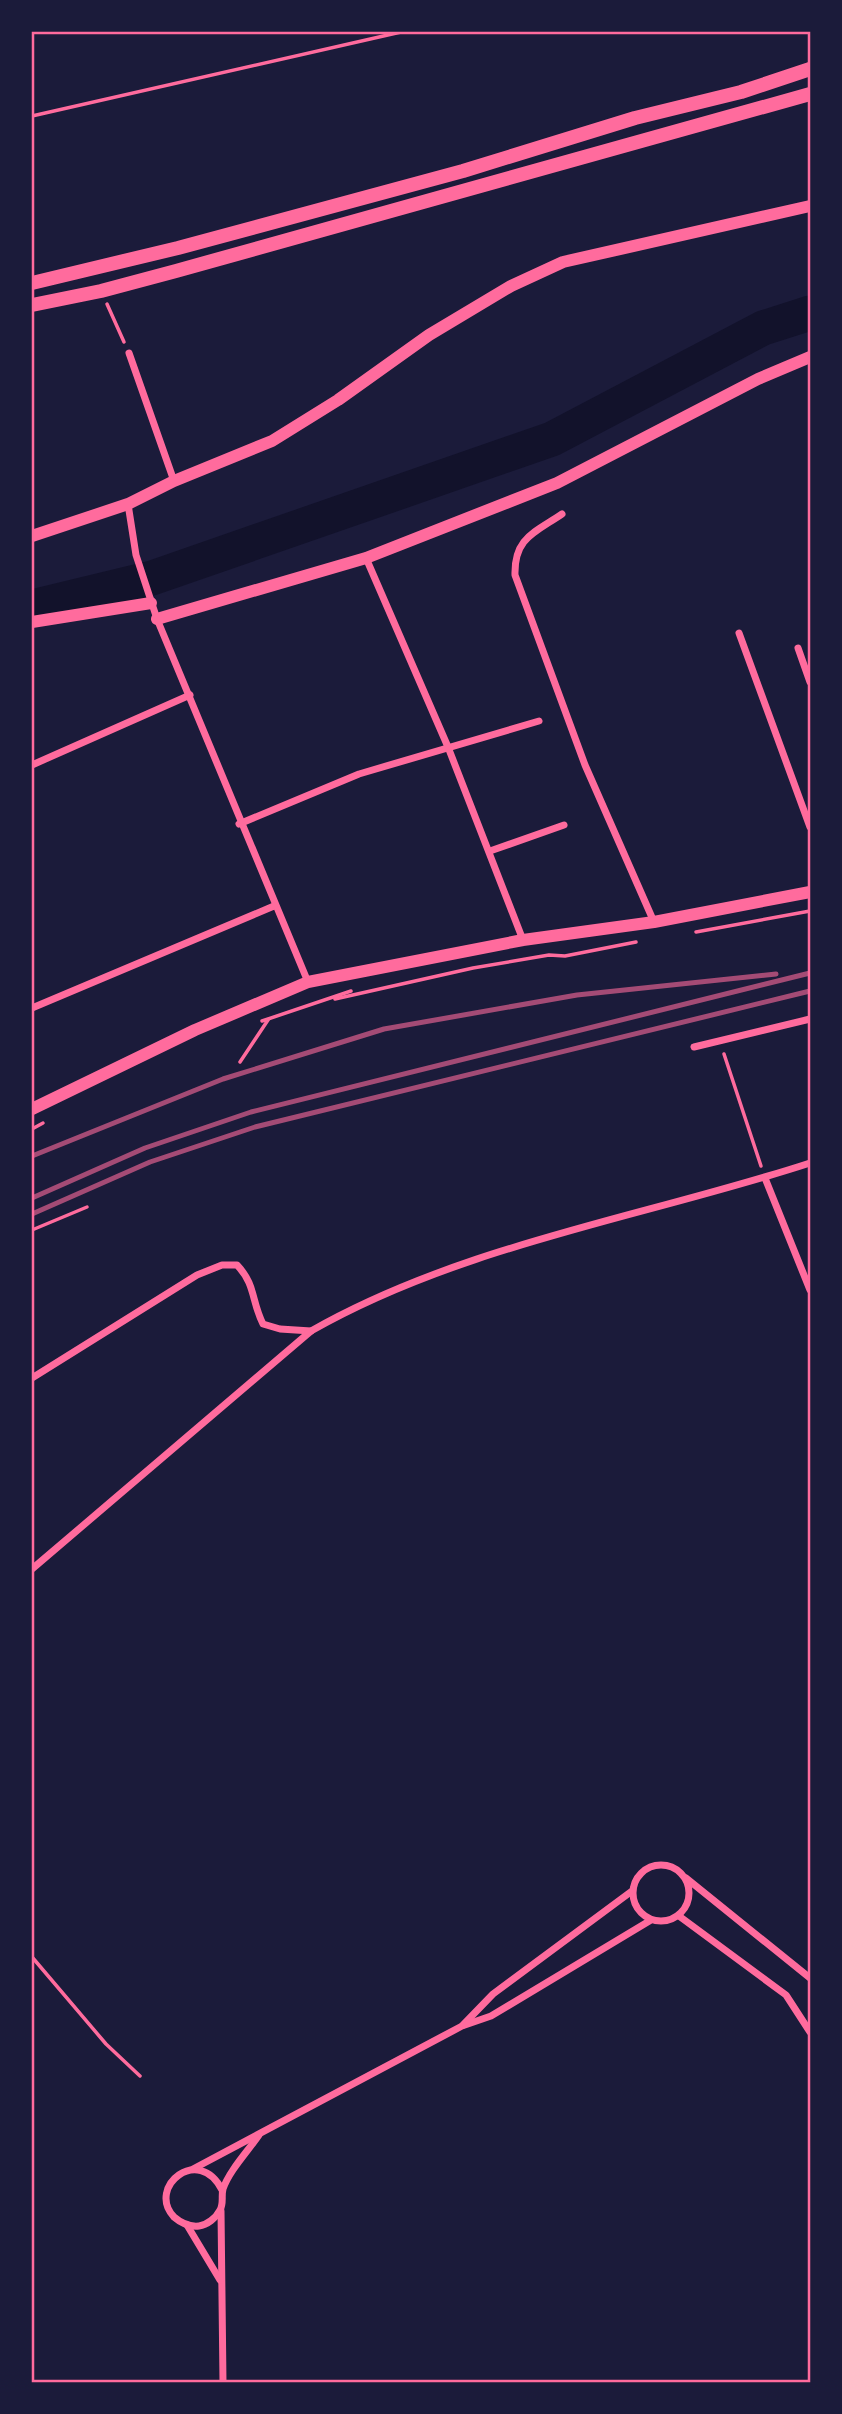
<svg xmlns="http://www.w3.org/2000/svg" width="842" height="2414" font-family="Spectral,serif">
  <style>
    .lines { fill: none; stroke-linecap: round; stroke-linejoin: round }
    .river { stroke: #12122b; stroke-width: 35 }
    .path { stroke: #ff6b9d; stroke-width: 3.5 }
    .minor { stroke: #ff6b9d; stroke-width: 7 }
    .tertiary { stroke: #ff6b9d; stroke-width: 12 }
    .secondary { stroke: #ff6b9d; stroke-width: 14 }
    .rail { stroke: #a44b75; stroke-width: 5 }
    .neatline { fill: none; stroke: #ff6b9d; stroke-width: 2.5 }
  </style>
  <rect width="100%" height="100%" fill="#1b1b3a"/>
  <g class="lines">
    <path class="river" d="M 32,607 L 152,578 L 552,439 L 763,328 L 810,313"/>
    <g class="path">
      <path d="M 32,116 L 401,32"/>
      <path d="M 107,304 L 124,342"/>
      <path d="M 696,932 L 810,911"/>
      <path d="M 335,999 L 473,968 L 549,955 L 565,956 L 636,942"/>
      <path d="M 262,1021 L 351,991"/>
      <path d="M 724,1054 L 761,1166"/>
      <path d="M 240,1062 L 268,1020"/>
      <path d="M 32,1129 L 43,1123"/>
      <path d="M 32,1230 L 87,1207"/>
      <path d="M 32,1957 L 106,2044 L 140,2076"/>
    </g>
    <g class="minor">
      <path d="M 129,353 L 174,481"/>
      <path d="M 128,504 L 136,555 L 157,619 L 308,982"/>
      <path d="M 562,514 C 534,533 514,538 515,575 L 585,765 L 654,922"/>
      <path d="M 366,558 L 448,747 L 523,940"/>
      <path d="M 739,633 L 810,827"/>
      <path d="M 798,648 L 810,682"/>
      <path d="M 32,765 L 190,695"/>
      <path d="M 239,824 L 359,774 L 539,721"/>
      <path d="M 490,851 L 564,825"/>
      <path d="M 32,1008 L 274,906"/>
      <path d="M 694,1047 L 810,1019"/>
      <path d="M 765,1178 L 810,1290"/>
      <path d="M 32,1378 L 197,1275 L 222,1265 L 237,1265 C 256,1285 251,1300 263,1324 L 280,1329 L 311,1331"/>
      <path d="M 32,1569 L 311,1331 C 464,1244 645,1217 810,1163"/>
      <circle cx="661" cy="1893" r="28"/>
      <path d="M 686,1878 L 810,1978"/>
      <path d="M 679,1916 L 786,1995 L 810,2032"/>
      <path d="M 463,2025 L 493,1994 L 632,1891"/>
      <path d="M 193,2169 L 462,2026 L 491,2016 L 651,1920"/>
      <path d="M 222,2190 C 199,2144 146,2187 174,2217 C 181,2223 190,2227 199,2226 C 207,2225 216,2218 220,2210 C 224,2203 221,2196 223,2189 C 229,2171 248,2151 259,2135"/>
      <path d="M 221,2211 L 223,2382"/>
      <path d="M 187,2225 L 220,2280"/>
    </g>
    <g class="tertiary">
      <path d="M 32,536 L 128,504 L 174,481 L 272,441 L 338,400 L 429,335 L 511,286 L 563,262 L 810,206"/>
      <path d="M 157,619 L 366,558 L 557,483 L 758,379 L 810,357"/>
      <path d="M 32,622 L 151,603"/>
      <path d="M 32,1109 L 195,1030 L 308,982 L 523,940 L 654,922 L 810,892"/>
    </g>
    <g class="secondary">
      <path d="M 32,283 L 178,248 L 463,171 L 635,118 L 741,92 L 810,69"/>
      <path d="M 32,305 L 101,291 L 176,271 L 810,94"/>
    </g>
    <g class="rail">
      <path d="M 32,1156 L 223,1079 L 384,1029 L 577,995 L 776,974"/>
      <path d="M 32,1198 L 145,1148 L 251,1112 L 810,973"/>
      <path d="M 32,1214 L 150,1162 L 255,1127 L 810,991"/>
    </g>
  </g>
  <rect width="842" height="2414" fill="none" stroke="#1b1b3a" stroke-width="66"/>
  <rect x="33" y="33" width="776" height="2348" class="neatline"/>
</svg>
